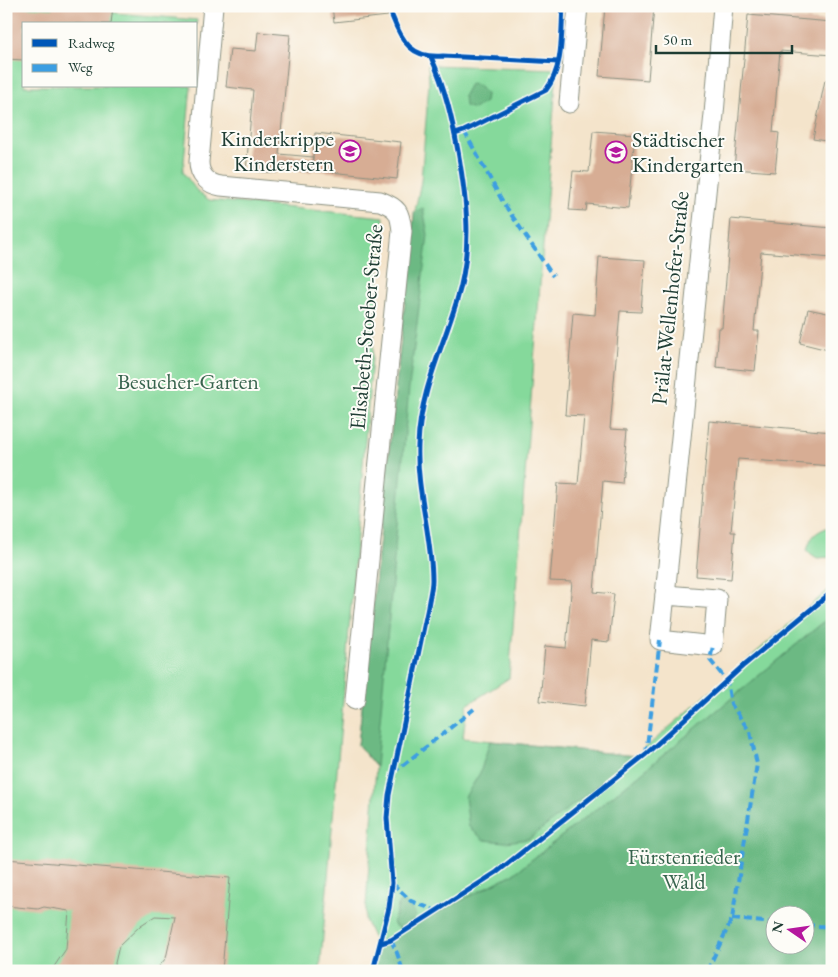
<svg xmlns="http://www.w3.org/2000/svg" width="838" height="977" font-family="'EB Garamond',serif">
  <style>
    .green { fill: #85d99b; stroke: #528b68 }
    .forest { fill: #6cb983; stroke: #467b5c; fill-rule: evenodd }
    .building { fill: #d7ad94 }
    .lines { fill: none; stroke-linecap: round; stroke-linejoin: round }
    .minor-casing { stroke: #8a9080; stroke-width: 21 }
    .minor { stroke: #fff; stroke-width: 19 }
    .quiet { stroke: #3c9ee2; stroke-width: 4; stroke-dasharray: 8 4; stroke-linecap: butt }
    .cycleway-casing { stroke: #fdfcf7; stroke-width: 8 }
    .cycleway { stroke: #0057b8; stroke-width: 5 }
    .labels { text-anchor: middle; dominant-baseline: central; stroke-width: 4; stroke-linejoin: round; paint-order: stroke }
    .poi-label { font-size: 22px; fill: #1f3d34; stroke: #fdfcf7; text-anchor: end }
    .street-label { font-size: 22px; fill: #1f3d34; stroke: #fdfcf7 }
    .park-label { font-size: 22px; fill: #38644e; stroke: #fdfcf7 }
  </style>
  <rect width="100%" height="100%" fill="#fdfcf7"/>
  <filter id="ink" filterUnits="userSpaceOnUse"><feTurbulence type="fractalNoise" baseFrequency=".02" numOctaves="2"/><feDisplacementMap in="SourceGraphic" scale="10" xChannelSelector="R" yChannelSelector="G"/><feConvolveMatrix kernelMatrix="1 2 1 2 8 2 1 2 1" color-interpolation-filters="sRGB"/></filter>
  <filter id="wash" filterUnits="userSpaceOnUse"><feTurbulence type="fractalNoise" baseFrequency=".0096" numOctaves="4" result="noise"/><feDisplacementMap in="SourceGraphic" scale="20" xChannelSelector="R" yChannelSelector="G"/><feGaussianBlur stdDeviation="1.12" result="paint"/><feColorMatrix in="noise" values="0 0 0 0 0 0 0 0 0 0 0 0 0 0 0 0 0 1.4 0 .05"/><feComposite in="paint" operator="in"/></filter>
  <g filter="url(#wash)">
    <rect width="100%" height="100%" fill="#f4e4cb"/>
    <g class="green">
      <path d="M 6,6 L 35,6 L 197,20 L 196,25 L 196,24 L 24,24 L 24,86 L 191,86 L 183,172 L 197,191 L 209,200 L 384,217 L 320,971 L 6,971 Z"/>
      <path d="M 428,65 L 557,69 L 509,678 L 467,705 L 463,738 L 636,756 L 832,587 L 832,615 L 638,776 L 515,873 L 376,944 L 365,920 L 376,767 L 358,745 L 414,216 L 421,181 L 429,83 Z"/>
      <path d="M 829,527 L 832,528 L 832,557 L 817,558 L 807,551 C 810,537 815,532 829,527 Z"/>
    </g>
    <g class="forest">
      <path d="M 470,84 L 478,85 L 486,94 L 485,102 L 474,109 L 465,106 L 464,95 Z"/>
      <path d="M 423,208 L 428,235 L 409,387 L 376,767 L 358,745 L 414,216 L 414,212 Z"/>
      <path d="M 832,615 L 832,971 L 370,971 L 376,944 L 515,873 L 638,776 ZM 806,914 L 806,944 L 776,944 L 776,914 Z"/>
      <path d="M 490,741 L 636,756 L 529,839 L 505,842 L 484,840 L 469,827 L 465,797 L 480,773 Z"/>
      <path d="M 399,902 L 406,903 L 415,913 L 414,920 L 399,928 L 393,924 Z"/>
    </g>
    <g id="blocks">
      <g class="building">
        <path d="M 6,6 L 53,9 L 53,6 L 113,6 L 111,24 L 24,24 L 24,60 L 6,59 Z"/>
        <path d="M 332,6 L 387,6 L 388,16 L 334,22 Z"/>
        <path d="M 605,6 L 654,6 L 648,80 L 599,76 Z"/>
        <path d="M 748,15 L 832,22 L 832,55 L 780,51 L 773,132 L 779,133 L 775,172 L 734,169 Z"/>
        <path d="M 258,32 L 290,35 L 279,154 L 313,157 L 311,172 L 278,169 L 277,173 L 246,171 L 253,90 L 226,87 L 230,49 L 256,51 Z"/>
        <path d="M 825,80 L 832,81 L 832,142 L 813,139 Z"/>
        <path d="M 593,131 L 635,134 L 628,208 L 587,204 L 586,211 L 569,210 L 573,171 L 589,172 Z"/>
        <path d="M 315,133 L 401,142 L 397,179 L 312,170 Z"/>
        <path d="M 731,219 L 832,228 L 832,258 L 761,252 L 754,331 L 759,331 L 755,371 L 716,367 L 719,328 L 722,328 Z"/>
        <path d="M 599,257 L 645,260 L 641,312 L 620,311 L 610,429 L 627,430 L 622,483 L 603,481 L 594,592 L 614,594 L 609,642 L 591,640 L 585,706 L 540,701 L 545,646 L 566,648 L 572,582 L 550,581 L 558,483 L 578,484 L 584,416 L 565,415 L 573,313 L 595,315 Z"/>
        <path d="M 808,309 L 832,314 L 832,351 L 800,343 Z"/>
        <path d="M 709,421 L 832,432 L 832,466 L 738,459 L 731,532 L 735,532 L 731,579 L 696,576 Z"/>
        <path d="M 6,859 L 230,878 L 222,971 L 155,971 L 166,958 L 175,917 L 155,916 L 141,925 L 119,946 L 115,963 L 116,971 L 51,971 L 66,949 L 69,911 L 44,907 L 38,909 L 6,906 Z"/>
      </g>
    </g>
  </g>
  <g filter="url(#ink)">
    <use href="#blocks" fill-opacity="0" stroke="#8a9080" stroke-width="1"/>
    <g class="lines">
      <g class="minor-casing">
        <g id="minor">
          <path d="M 213,6 L 199,162 C 199,175 208,184 221,186 L 380,201 C 398,208 400,212 402,231 L 355,700"/>
          <path d="M 569,103 L 578,6"/>
          <path d="M 665,595 L 714,114 L 723,6"/>
          <path d="M 665,595 L 717,599 L 713,646 L 660,640 Z"/>
        </g>
      </g>
      <use href="#minor" class="minor"/>
      <g class="quiet">
        <path d="M 464,131 L 504,204 L 553,276"/>
        <path d="M 646,754 L 660,640"/>
        <path d="M 393,773 L 474,709"/>
        <path d="M 392,883 L 411,901 L 437,911"/>
        <path d="M 732,919 L 776,923"/>
        <path d="M 806,925 L 832,927"/>
        <path d="M 391,940 L 397,953 L 403,971"/>
        <path d="M 707,971 L 732,919 L 757,764 L 750,732 L 731,704 L 727,681 L 710,660 L 713,646"/>
      </g>
      <g class="cycleway-casing">
        <g id="cycleway">
          <path d="M 392,16 C 402,42 412,59 443,56 L 558,62"/>
          <path d="M 455,134 L 464,131 L 546,90 C 564,67 561,34 563,6"/>
          <path d="M 381,943 L 391,940 L 497,872 L 646,754 L 744,665 L 832,592"/>
          <path d="M 373,971 L 389,908 L 392,883 L 387,818 L 389,795 L 428,607 C 429,598 432,589 432,580 C 432,535 416,491 418,445 C 420,392 442,350 457,300 C 473,248 467,203 458,151 C 452,119 445,87 431,57"/>
        </g>
      </g>
      <use href="#cycleway" class="cycleway"/>
    </g>
  </g>
  <defs>
    <g id="school-ring" transform="scale(1.125)"><circle r="9.5" fill="#fdfcf7" stroke="#b5179e" stroke-width="1.5"/><path d="M0-5L7-2L0 1L-7-2ZM-4 1L0 2.5L4 1V4Q0 6-4 4Z" fill="#b5179e"/></g>
  </defs>
  <g fill-rule="evenodd">
    <use href="#school-ring" x="350" y="151"/>
    <use href="#school-ring" x="616" y="152"/>
  </g>
  <g class="labels">
    <g class="poi-label">
      <text x="334" y="138">Kinderkrippe<tspan x="334" dy="25">Kinderstern</tspan></text>
      <text x="632" y="139" text-anchor="start">Städtischer<tspan x="632" dy="25">Kindergarten</tspan></text>
    </g>
    <g class="street-label">
      <text transform="translate(670 298) rotate(-84)">Prälat-Wellenhofer-Straße</text>
      <text transform="translate(366 327) rotate(-85)">Elisabeth-Stoeber-Straße</text>
    </g>
    <g class="park-label">
      <text x="188" y="381">Besucher-Garten</text>
      <text x="684" y="856">Fürstenrieder<tspan x="684" dy="25">Wald</tspan></text>
    </g>
  </g>
  <rect width="838" height="977" fill="none" stroke="#fdfcf7" stroke-width="25"/>
  <rect x="22" y="22" width="175" height="65" fill="#fdfcf7" stroke="#a4b0a9"/>
  <rect x="32" y="39" width="25" height="8" fill="#0057b8" stroke="#a4b0a9"/>
  <text x="68" y="48" font-size="15" fill="#1f3d34">Radweg</text>
  <rect x="32" y="64" width="25" height="8" fill="#3c9ee2" stroke="#a4b0a9"/>
  <text x="68" y="72" font-size="15" fill="#1f3d34">Weg</text>
  <g transform="translate(790 930) rotate(283)"><circle r="24" fill="#fdfcf7" stroke="#a4b0a9"/>
  <path d="M0-4L9 19L0 12L-9 19Z" fill="#b5179e"/>
  <text y="-8" font-size="14" font-weight="bold" text-anchor="middle" fill="#1f3d34">N</text>
  </g>
  <path d="M656 45v8h136v-8" fill="none" stroke="#1f3d34" stroke-width="2.5"/>
  <text x="663" y="45" font-size="15" fill="#1f3d34" stroke="#fdfcf7" stroke-width="4" paint-order="stroke">50 m</text>
</svg>
